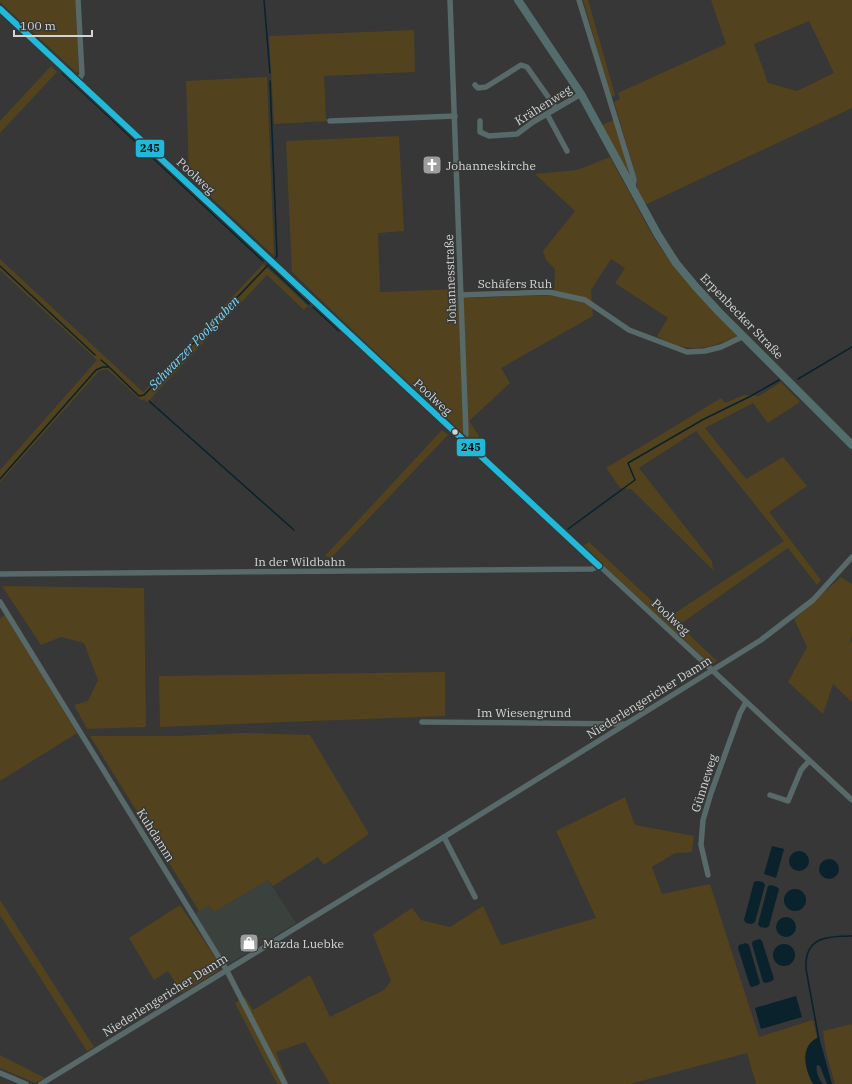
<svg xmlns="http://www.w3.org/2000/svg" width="852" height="1084" font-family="'IBM Plex Serif',serif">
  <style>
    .built { fill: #3b423d }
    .green { fill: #52431e; fill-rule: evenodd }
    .water { fill: #09222c }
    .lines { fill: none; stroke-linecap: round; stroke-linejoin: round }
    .stream { stroke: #09222c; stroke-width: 1.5 }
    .minor { stroke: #576968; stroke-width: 5.5 }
    .secondary { stroke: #546d6c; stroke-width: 8 }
    .bus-1-casing { stroke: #353836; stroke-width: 9 }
    .bus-1 { stroke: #20b9da; stroke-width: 6 }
    .bus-dot { fill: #d3d4d3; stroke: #353836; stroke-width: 1.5 }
    .labels { text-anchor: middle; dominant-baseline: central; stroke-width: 3; stroke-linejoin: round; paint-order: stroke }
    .street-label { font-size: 12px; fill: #d3d4d3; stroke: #353836 }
    .poi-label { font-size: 12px; fill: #d3d4d3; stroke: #353836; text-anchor: start }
    .water-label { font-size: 13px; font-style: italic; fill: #79d3f8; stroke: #353836 }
    .line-badge { stroke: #353836; stroke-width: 1.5 }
    .pale-badge-label { font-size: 11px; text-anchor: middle; font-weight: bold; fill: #111 }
  </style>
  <rect width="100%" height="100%" fill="#363736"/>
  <path class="built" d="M 268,880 L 296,923 L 227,965 L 194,914 L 209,905 L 214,912 Z"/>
  <g class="green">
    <path d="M 0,0 L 75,0 L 79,72 L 77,73 L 0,2 Z"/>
    <path d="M 583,0 L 588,0 L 615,95 L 611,97 Z"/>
    <path d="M 711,0 L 852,0 L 852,108 L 645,205 L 637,190 L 637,179 L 614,102 L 620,99 L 618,93 L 726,44 ZM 809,21 L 834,73 L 797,91 L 768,83 L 754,44 Z"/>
    <path d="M 414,30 L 415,72 L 324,76 L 326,119 L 330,119 L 330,121 L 274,124 L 269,36 Z"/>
    <path d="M 51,66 L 57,72 L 0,133 L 0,121 Z"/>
    <path d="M 267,77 L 274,256 L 189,177 L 186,81 Z"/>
    <path d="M 614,120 L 632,178 L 631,182 L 602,125 Z"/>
    <path d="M 399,136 L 404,231 L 378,233 L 380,292 L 459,289 L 467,298 L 554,295 L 555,269 L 546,260 L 543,251 L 575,211 L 535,174 L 577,170 L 610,157 L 654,238 L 673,265 L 737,336 C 707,350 687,354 657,336 L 668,318 L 615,283 L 625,268 L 611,259 L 591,290 L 593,316 L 501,368 L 510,383 L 469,421 L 479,436 L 473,446 L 292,272 L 286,141 Z"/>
    <path d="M 0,259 L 143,392 L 263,264 L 308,306 L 304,310 L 267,275 L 154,395 L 148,403 L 144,399 L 142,401 L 107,369 L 99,371 L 0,482 L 0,470 L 97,360 L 0,270 Z"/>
    <path d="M 781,382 L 800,402 L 768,423 L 753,403 L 705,428 L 746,479 L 783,457 L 807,486 L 769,512 L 821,580 L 817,585 L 788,548 L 679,625 L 717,661 L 711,665 L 583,546 L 589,542 L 669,617 L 784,541 L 696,431 L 639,468 L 712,561 L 713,570 L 631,489 L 620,488 L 606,468 L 721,398 L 725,403 L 744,395 L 759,396 Z"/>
    <path d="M 442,430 L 448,435 L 331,558 L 325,556 Z"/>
    <path d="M 841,577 L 852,584 L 852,635 L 850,641 L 852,642 L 852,702 L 833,684 L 823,714 L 788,682 L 807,647 L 794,619 Z"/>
    <path d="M 2,586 L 144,588 L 146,727 L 87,729 L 74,705 L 88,701 L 98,680 L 84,643 L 61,637 L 41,645 Z"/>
    <path d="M 5,615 L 77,733 L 0,781 L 0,618 Z"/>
    <path d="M 445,672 L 445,716 L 160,727 L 159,676 Z"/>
    <path d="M 244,733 L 310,735 L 369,834 L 324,865 L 318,857 L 273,886 L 268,880 L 214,912 L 209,905 L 199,911 L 90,736 L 179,736 Z"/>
    <path d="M 625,797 L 635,825 L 694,836 L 692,852 L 675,853 L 652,867 L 662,894 L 710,884 L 759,1037 L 813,1020 L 817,1038 C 814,1041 810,1044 808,1047 C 801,1058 807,1073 813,1084 L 756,1084 L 747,1053 L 630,1084 L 330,1084 L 305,1042 L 276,1052 L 288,1084 L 277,1084 L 235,1003 L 245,997 L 253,1010 L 310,975 L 330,1017 L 384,990 L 391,981 L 373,934 L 412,908 L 421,920 L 450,927 L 483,906 L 501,945 L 596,918 L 556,831 Z"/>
    <path d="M 0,900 L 94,1047 L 87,1051 L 0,915 Z"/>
    <path d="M 180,905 L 219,963 L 218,971 L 182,993 L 168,971 L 154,980 L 129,938 Z"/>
    <path d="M 852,1024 L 852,1084 L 835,1084 L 826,1052 L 823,1031 Z"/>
    <path d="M 0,1055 L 45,1078 L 35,1083 L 0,1068 Z"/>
  </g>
  <g class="water">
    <path d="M 772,846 L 784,849 L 776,878 L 764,874 Z"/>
    <circle cx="799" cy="861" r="10"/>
    <circle cx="829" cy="869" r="10"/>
    <path d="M 757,881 L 763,882 L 765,885 L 755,922 L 752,924 L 746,923 L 744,920 L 754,882 Z"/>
    <path d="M 771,885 L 777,887 L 779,889 L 769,926 L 766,928 L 760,927 L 758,924 L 768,886 Z"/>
    <circle cx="795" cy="900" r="11"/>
    <circle cx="786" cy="927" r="10"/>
    <path d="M 760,939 L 762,941 L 774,979 L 772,981 L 766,983 L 763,982 L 752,944 L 753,941 Z"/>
    <path d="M 746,943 L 749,945 L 760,983 L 758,985 L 752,987 L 750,986 L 738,948 L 739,945 Z"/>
    <circle cx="784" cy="955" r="11"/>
    <path d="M 796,996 L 802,1017 L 761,1029 L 755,1008 Z"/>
    <path d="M 819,1037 L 832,1084 L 827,1084 L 820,1066 L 817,1065 C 815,1070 819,1080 823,1084 L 813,1084 C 805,1069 799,1045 819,1037 Z"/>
  </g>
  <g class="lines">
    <g class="stream">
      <path d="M 264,0 L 270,73"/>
      <path d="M 62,73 L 263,261"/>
      <path d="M 270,81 L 277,256 L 274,260"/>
      <path d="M 0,266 L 95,355"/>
      <path d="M 270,267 L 309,304"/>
      <path d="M 313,307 L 339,331"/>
      <path d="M 101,360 L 108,366"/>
      <path d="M 798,379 L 852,347"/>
      <path d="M 149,401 L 294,530"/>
      <path d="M 0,479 L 96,370 L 103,367 L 109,367 L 139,396 L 144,395 L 269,264"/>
      <path d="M 568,529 L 635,480 L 628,463 L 704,419 L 749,397 L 779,380"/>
      <path d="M 819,1040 L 806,969 C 804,937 827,936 852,936"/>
    </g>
    <g class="minor">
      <path d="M 78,0 L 82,74 L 78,82"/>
      <path d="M 450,0 L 466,434 L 464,441"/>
      <path d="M 579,0 L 634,179 L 633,189"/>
      <path d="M 0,9 L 852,800"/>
      <path d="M 475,85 L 478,88 L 486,87 L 521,65 L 527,67 L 556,108"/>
      <path d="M 547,114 L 567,151"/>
      <path d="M 330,121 L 455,116"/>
      <path d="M 480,121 L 480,132 L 489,136 L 517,134 L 533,122 L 581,94"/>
      <path d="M 461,295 L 549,292 L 585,300 L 629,330 L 687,352 L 705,351 L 721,347 L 744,336"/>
      <path d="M 0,574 L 592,569 L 599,566"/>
      <path d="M 0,602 L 226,969 L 285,1084"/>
      <path d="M 422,722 L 625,724"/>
      <path d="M 770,795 L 788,801 L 801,770 L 809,761"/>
      <path d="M 444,837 L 475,897"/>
      <path d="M 708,875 L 701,845 L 703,820 L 711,793 L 740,713 L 746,702"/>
      <path d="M 0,1073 L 26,1084"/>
      <path d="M 41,1084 L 444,837 L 761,640 L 813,600 L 852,557"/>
    </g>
    <path class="secondary" d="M 518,0 L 581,94 L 658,235 L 676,263 L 696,287 L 719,312 L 852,445"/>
    <g class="bus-1-casing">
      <path id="bus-1" d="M 0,9 L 599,566"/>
    </g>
    <use href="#bus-1" class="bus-1"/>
  </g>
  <defs>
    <g id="church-square" transform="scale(1)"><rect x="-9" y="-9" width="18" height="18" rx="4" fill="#9c9d9c" stroke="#353836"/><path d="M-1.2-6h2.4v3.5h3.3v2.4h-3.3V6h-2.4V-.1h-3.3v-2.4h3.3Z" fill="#fff"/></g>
    <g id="shop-square" transform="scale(1)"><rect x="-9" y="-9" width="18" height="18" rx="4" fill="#9c9d9c" stroke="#353836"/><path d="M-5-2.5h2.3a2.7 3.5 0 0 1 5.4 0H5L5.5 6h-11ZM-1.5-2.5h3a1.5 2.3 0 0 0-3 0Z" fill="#fff"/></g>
  </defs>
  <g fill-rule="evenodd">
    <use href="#church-square" x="432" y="165"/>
    <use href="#shop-square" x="249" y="943"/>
  </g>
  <circle class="bus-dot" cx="455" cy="432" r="3.5"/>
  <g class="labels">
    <g class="street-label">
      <text transform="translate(543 105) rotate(-32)">Krähenweg</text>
      <text transform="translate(196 176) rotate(43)">Poolweg</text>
      <text transform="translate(450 279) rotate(-92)">Johannesstraße</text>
      <text x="515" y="283">Schäfers Ruh</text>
      <text transform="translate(742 316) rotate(46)">Erpenbecker Straße</text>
      <text transform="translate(433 397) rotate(43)">Poolweg</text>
      <text x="300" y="561">In der Wildbahn</text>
      <text transform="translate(671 617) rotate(43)">Poolweg</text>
      <text transform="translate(649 697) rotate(-32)">Niederlengericher Damm</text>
      <text x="524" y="712">Im Wiesengrund</text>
      <text transform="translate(704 783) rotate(-72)">Günneweg</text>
      <text transform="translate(156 835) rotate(58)">Kuhdamm</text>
      <text transform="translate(165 995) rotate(-32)">Niederlengericher Damm</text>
    </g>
    <g class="poi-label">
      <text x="446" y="165">Johanneskirche</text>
      <text x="263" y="943">Mazda Luebke</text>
    </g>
    <g class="water-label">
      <text transform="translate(194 343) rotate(-46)">Schwarzer Poolgraben</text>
    </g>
  </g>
  <g class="line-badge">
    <rect x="135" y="139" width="30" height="19" rx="4" fill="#20b9da"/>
    <rect x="456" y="438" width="30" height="19" rx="4" fill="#20b9da"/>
  </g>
  <g class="pale-badge-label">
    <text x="150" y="152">245</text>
    <text x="471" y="451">245</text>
  </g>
  <path d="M14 30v6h78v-6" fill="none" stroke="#d3d4d3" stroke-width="2"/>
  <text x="20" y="30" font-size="12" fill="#d3d4d3" stroke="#353836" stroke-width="3" paint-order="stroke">100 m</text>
</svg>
